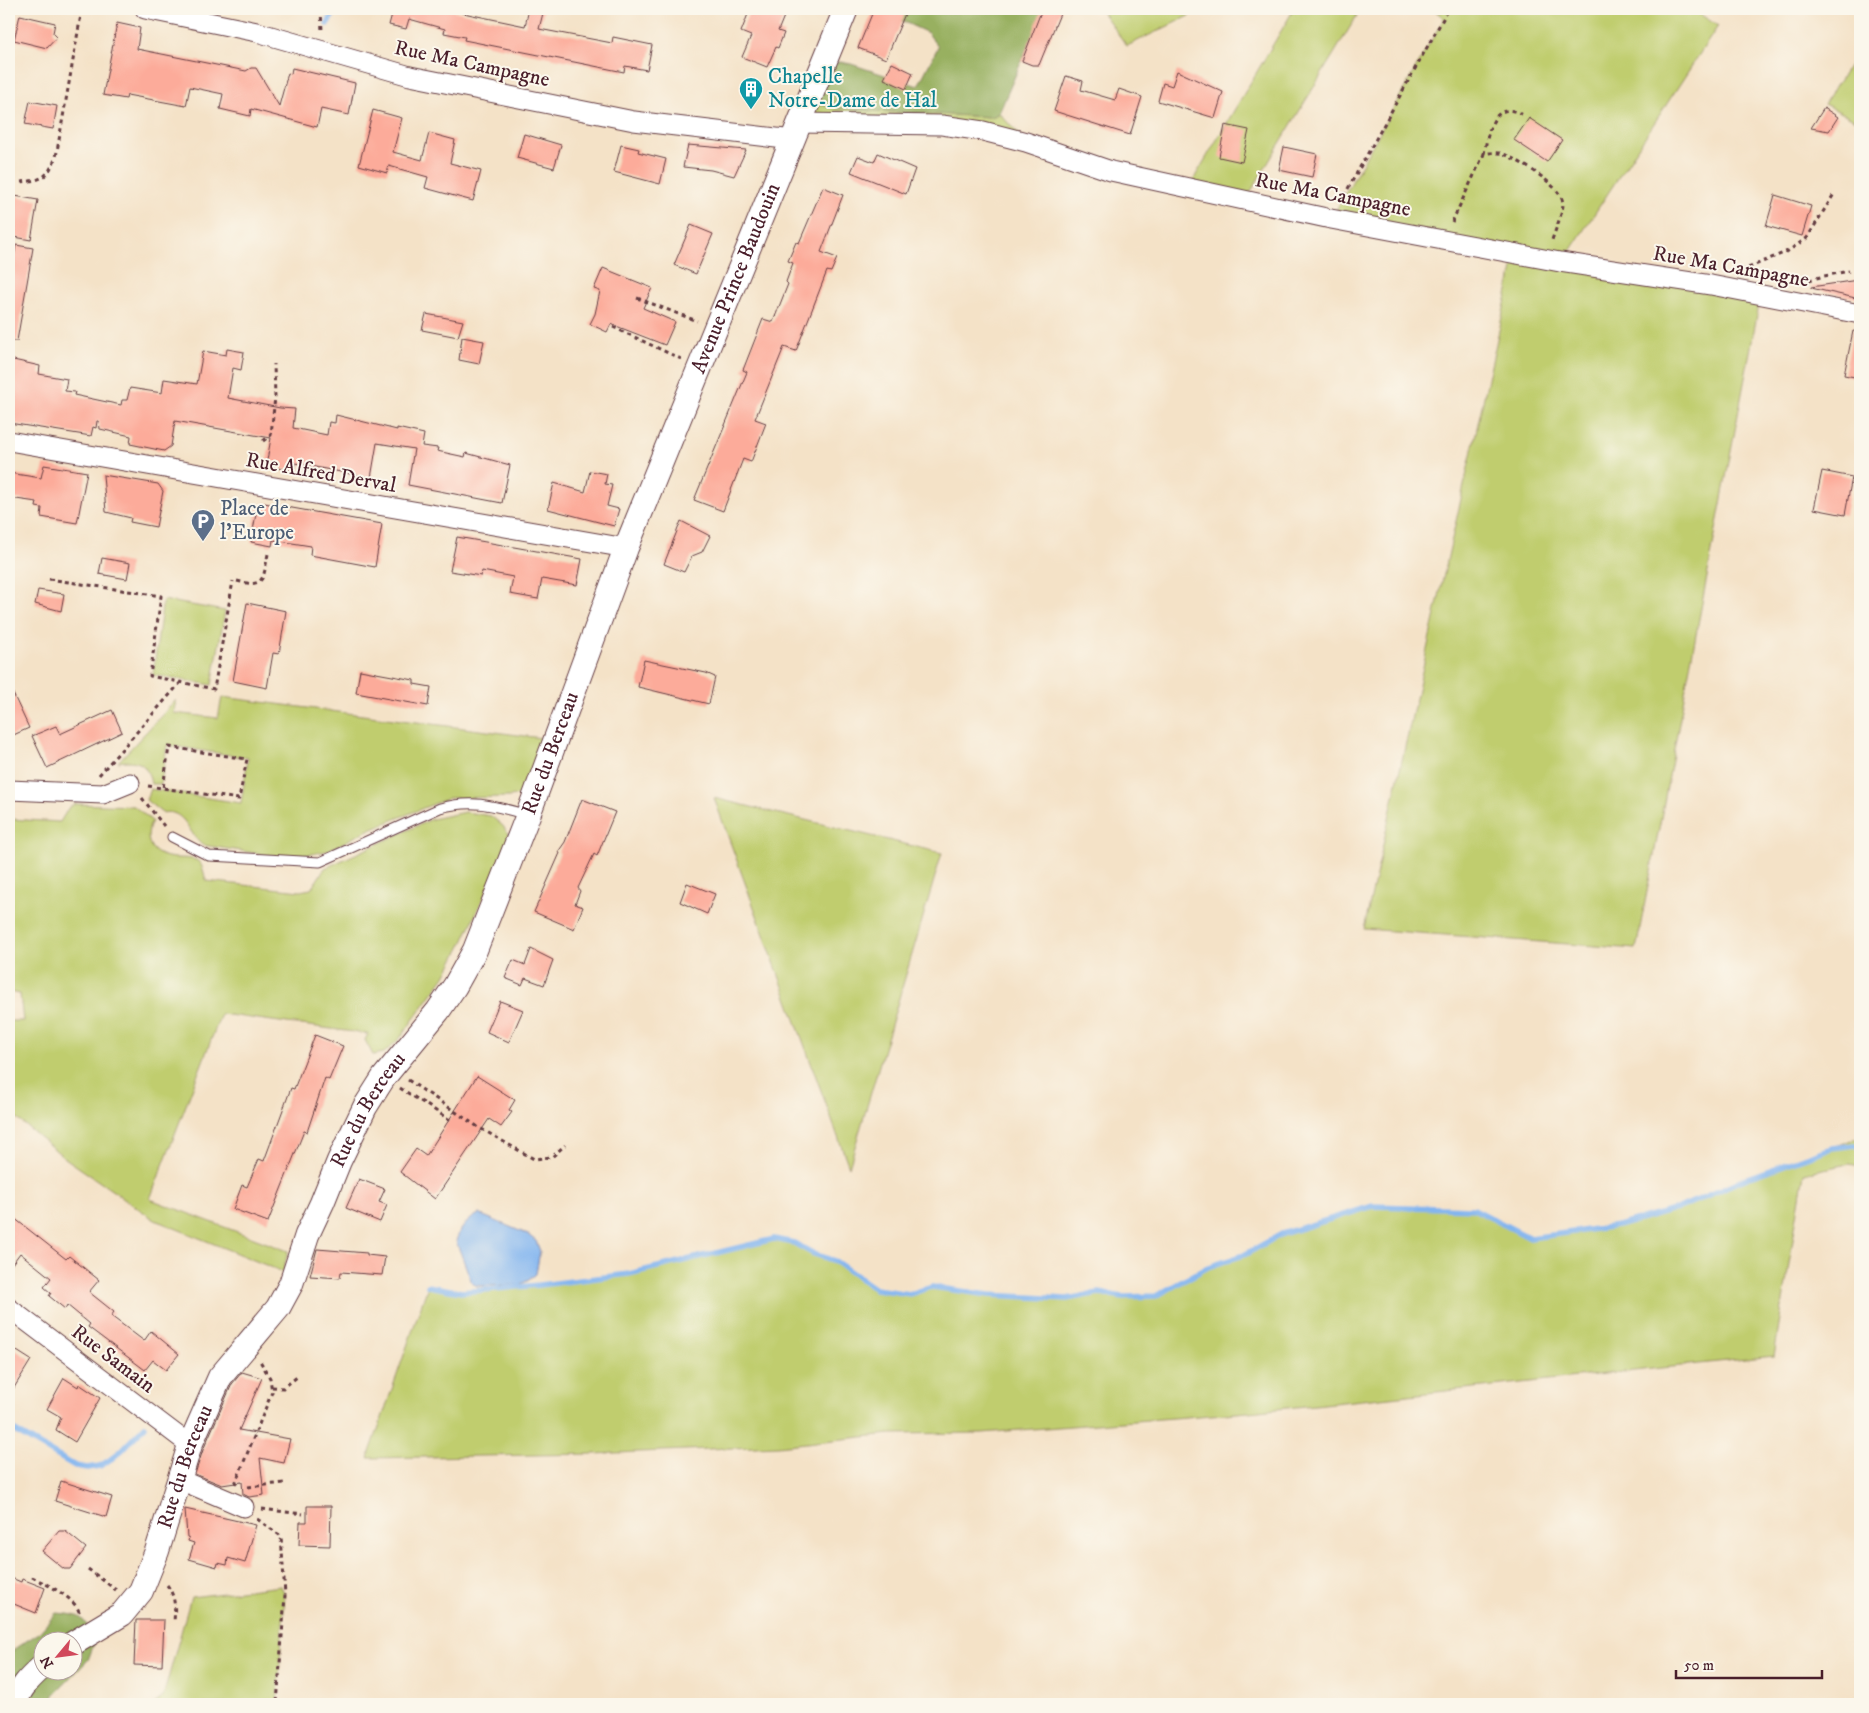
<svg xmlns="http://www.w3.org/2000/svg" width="1869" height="1713" font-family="'IM FELL DW Pica',serif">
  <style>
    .green { fill: #c0cd6e; stroke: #85764c }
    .forest { fill: #98b061; stroke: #716846; fill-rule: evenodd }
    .water { fill: #83b5ef; stroke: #666a8d }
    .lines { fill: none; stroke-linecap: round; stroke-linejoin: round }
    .stream { stroke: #83b5ef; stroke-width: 5.5 }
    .building { fill: #fcab9a }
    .service-casing { stroke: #643c42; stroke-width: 11 }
    .minor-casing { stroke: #643c42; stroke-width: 21 }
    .tertiary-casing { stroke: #643c42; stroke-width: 26 }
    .path { stroke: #643c42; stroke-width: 3; stroke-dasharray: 4 4; stroke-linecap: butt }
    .service { stroke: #fff; stroke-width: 9 }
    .minor { stroke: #fff; stroke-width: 19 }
    .tertiary { stroke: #fff; stroke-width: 24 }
    .labels { text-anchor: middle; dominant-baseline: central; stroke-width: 4; stroke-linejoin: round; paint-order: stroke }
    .street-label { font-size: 21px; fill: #4a1f2b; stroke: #fbf7ec }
    .culture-label { font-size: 21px; fill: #0d838f; stroke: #fbf7ec; text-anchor: start }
    .service-label { font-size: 21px; fill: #4e5e75; stroke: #fbf7ec; text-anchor: start }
  </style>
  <rect width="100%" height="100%" fill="#fbf7ec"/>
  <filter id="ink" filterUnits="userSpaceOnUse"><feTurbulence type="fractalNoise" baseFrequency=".02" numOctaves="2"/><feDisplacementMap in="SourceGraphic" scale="10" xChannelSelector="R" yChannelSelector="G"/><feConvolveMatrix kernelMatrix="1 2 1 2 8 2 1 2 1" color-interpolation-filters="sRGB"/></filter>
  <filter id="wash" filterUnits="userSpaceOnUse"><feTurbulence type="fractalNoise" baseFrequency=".0096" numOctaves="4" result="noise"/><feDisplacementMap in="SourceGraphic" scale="20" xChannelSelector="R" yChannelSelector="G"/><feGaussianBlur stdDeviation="1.12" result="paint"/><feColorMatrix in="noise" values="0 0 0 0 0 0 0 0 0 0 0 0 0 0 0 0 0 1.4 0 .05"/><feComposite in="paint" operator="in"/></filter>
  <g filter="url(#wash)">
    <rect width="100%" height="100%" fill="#f4e2c7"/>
    <g class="green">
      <path d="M 1100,9 L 1203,9 L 1127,46 Z"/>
      <path d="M 1294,9 L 1361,9 L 1245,201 L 1190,189 L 1196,175 Z"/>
      <path d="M 1433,9 L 1692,9 L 1718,26 L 1570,251 L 1561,262 L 1761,294 L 1636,949 L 1364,929 L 1516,255 L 1331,219 L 1444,18 Z"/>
      <path d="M 1860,50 L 1860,122 L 1824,104 Z"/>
      <path d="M 809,98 L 837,109 L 992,117 L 999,113 L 1026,142 L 983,131 L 799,123 Z"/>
      <path d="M 163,600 L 225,611 L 212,685 L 153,675 Z"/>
      <path d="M 222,697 L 549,739 L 527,792 L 511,797 L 449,798 L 370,829 L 327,851 L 297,857 L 267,855 L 202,845 C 188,833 185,808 162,813 L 146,800 L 150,789 L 241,803 L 248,758 L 167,745 L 161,784 L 151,784 C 147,763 139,759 118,762 L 176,700 L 174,713 L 218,718 Z"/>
      <path d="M 714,798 L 942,853 L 849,1167 Z"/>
      <path d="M 75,804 L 134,806 L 152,821 C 144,837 148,853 168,857 C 176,859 187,857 196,860 C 203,863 204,874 206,881 L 300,891 L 311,889 L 325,868 L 432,819 L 465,812 L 491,816 L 503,826 L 511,838 L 462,944 L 445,976 L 400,1038 L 384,1053 L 373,1055 L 365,1040 L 368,1034 L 221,1014 L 150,1199 L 288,1251 L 283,1272 L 155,1220 L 65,1158 L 9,1112 L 9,1021 L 23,1021 L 20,994 L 9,992 L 9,819 L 60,822 L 69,807 Z"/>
      <path d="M 1860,1137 L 1860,1166 L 1849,1164 L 1804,1173 L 1774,1356 L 1249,1412 L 982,1433 L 890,1434 L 778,1446 L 593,1454 L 368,1458 L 428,1286 L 461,1292 L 540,1285 L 629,1274 L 774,1239 L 794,1243 L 814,1254 L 835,1261 L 875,1289 L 910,1294 L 932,1287 L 989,1295 L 1067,1299 L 1099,1293 L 1123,1297 L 1156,1296 L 1208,1267 L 1244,1255 L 1282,1234 L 1373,1206 L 1474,1209 L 1530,1238 L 1574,1233 L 1618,1226 L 1677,1209 L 1747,1178 Z"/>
      <path d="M 281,1586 L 285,1595 L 277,1704 L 154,1704 L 163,1697 L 191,1597 Z"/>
    </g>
    <g class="forest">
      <path d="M 876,9 L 1044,9 L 999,113 L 992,117 L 837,109 L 817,104 L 831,63 L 840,62 L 851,64 L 918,86 L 938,47 L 928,33 Z"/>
      <path d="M 56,1613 C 86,1615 84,1618 94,1644 L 88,1660 L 54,1695 L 50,1704 L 9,1704 L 9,1654 L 17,1647 L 39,1633 ZM 42,1640 L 72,1640 L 72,1670 L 42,1670 Z"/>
    </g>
    <path class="water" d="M 479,1214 L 527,1234 L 536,1241 L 540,1251 L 536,1274 L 529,1280 L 519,1285 L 477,1286 L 472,1283 L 456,1241 C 459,1230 468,1219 479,1214 Z"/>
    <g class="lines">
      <g class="stream">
        <path d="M 327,24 L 337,9"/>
        <path d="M 428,1286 L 461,1292 L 540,1285 L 629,1274 L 774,1239 L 794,1243 L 814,1254 L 835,1261 L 875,1289 L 910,1294 L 932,1287 L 989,1295 L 1067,1299 L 1099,1293 L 1123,1297 L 1156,1296 L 1208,1267 L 1244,1255 L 1282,1234 L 1373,1206 L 1474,1209 L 1530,1238 L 1618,1226 L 1677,1209 L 1747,1178 L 1832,1148 L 1855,1145 L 1860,1147"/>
        <path d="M 9,1429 L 15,1431 L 75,1466 L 87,1468 L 100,1466 L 111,1459 L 122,1450 L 145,1426"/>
      </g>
    </g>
    <g id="blocks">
      <g class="building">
        <path d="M 390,9 L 444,9 L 525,26 L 529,9 L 544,9 L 539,29 L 612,43 L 613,37 L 652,45 L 647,70 L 625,66 L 624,72 L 464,40 L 465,37 L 444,33 L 445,29 L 409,19 L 406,29 L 389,25 L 392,14 L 390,14 Z"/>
        <path d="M 750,9 L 787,9 L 778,31 L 784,33 L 778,48 L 776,47 L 767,67 L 742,57 L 751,36 L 741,32 Z"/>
        <path d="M 874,9 L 907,9 L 886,59 L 858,48 Z"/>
        <path d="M 1042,9 L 1062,9 L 1039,65 L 1032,65 L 1022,61 Z"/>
        <path d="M 20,15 L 55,23 L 53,33 L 57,37 L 47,48 L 14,40 Z"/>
        <path d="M 117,23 L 140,28 L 137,49 L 246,71 L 251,68 L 256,68 L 279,106 L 288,73 L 291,74 L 292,68 L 355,83 L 349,115 L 321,109 L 317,127 L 251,109 L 250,116 L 220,109 L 223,94 L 190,87 L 186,106 L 127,95 L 126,99 L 103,95 Z"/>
        <path d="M 892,63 L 913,73 L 906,89 L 884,79 Z"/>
        <path d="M 1177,71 L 1223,92 L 1215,118 L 1158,101 L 1163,83 L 1172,86 Z"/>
        <path d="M 1066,76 L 1083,81 L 1081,90 L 1115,100 L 1119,89 L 1142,97 L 1130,135 L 1054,111 Z"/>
        <path d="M 30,101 L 57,106 L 53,129 L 25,124 Z"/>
        <path d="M 1824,108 L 1838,117 L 1829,131 L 1811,128 Z"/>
        <path d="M 373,110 L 402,118 L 393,152 L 422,160 L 429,133 L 455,140 L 450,163 L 481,171 L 473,201 L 425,188 L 428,177 L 389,166 L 387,173 L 359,165 Z"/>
        <path d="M 1529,118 L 1562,140 L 1547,162 L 1514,140 Z"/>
        <path d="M 1225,125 L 1249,130 L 1242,162 L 1219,157 Z"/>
        <path d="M 524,134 L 561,145 L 554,168 L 517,158 Z"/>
        <path d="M 621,145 L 639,149 L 638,152 L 666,159 L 660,184 L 614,172 Z"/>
        <path d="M 688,145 L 746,150 L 734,176 L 711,170 L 683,167 Z"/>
        <path d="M 1284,147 L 1317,154 L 1312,177 L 1279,170 Z"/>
        <path d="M 878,153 L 915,169 L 906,194 L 851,172 L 858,156 L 874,162 Z"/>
        <path d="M 823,187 L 843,195 L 821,252 L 837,258 L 831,272 L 827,271 L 796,351 L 784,347 L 755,419 L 766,423 L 751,462 L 743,459 L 723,511 L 694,500 L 747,372 L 743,370 L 763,319 L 773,322 L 788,284 L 786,282 L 793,263 L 788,261 L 796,242 L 799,243 Z"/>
        <path d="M 9,195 L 38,200 L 31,240 L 9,236 Z"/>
        <path d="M 1775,195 L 1811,206 L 1802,236 L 1766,226 Z"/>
        <path d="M 691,225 L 713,234 L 696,274 L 674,265 Z"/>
        <path d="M 16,245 L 33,248 L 17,341 L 9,341 L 9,289 Z"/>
        <path d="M 603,268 L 652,288 L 643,308 L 675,322 L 665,345 L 611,324 L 607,332 L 590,324 L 595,314 L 600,291 L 594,289 Z"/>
        <path d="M 1858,280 L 1860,299 L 1811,288 L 1811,287 Z"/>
        <path d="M 426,314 L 463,321 L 458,337 L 422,330 Z"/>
        <path d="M 1853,331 L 1860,332 L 1860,378 L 1844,375 Z"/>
        <path d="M 462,337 L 484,341 L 479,364 L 459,360 Z"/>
        <path d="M 227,349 L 244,352 L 241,370 L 233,368 L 228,398 L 280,408 L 295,409 L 293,428 L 327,435 L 329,422 L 335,423 L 336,415 L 397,430 L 397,428 L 424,434 L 422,446 L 438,448 L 437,451 L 465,457 L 466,453 L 510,465 L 502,503 L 408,485 L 414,449 L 377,443 L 371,478 L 295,463 L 294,471 L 266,466 L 271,438 L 175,421 L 171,446 L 164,451 L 130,444 L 131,436 L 100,429 L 99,421 L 97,421 L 96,428 L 93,427 L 91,436 L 9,423 L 9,359 L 40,366 L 39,374 L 67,379 L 65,391 L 75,392 L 74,395 L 121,405 L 122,400 L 127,400 L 130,388 L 162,393 L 164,379 L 197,384 L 203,351 L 226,355 Z"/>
        <path d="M 44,465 L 87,472 L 77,523 L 41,517 L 42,508 L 36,507 L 37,502 L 9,498 L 9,473 L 41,478 Z"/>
        <path d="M 590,471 L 607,474 L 605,484 L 612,485 L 607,506 L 619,509 L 614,526 L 548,509 L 554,483 L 585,492 Z"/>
        <path d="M 1822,471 L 1852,477 L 1845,515 L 1814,509 Z"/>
        <path d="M 103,475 L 158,484 L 163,491 L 156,527 L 130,522 L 131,518 L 106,512 Z"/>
        <path d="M 264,503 L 382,524 L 375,567 L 310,555 L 311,546 L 273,540 L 272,546 L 251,542 L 257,508 Z"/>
        <path d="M 681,521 L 710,536 L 702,552 L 692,556 L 684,572 L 664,564 Z"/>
        <path d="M 457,537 L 582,559 L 577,585 L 542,579 L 538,599 L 510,594 L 513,577 L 482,571 L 481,576 L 450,571 Z"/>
        <path d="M 102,558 L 130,563 L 127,579 L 99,574 Z"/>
        <path d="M 38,590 L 64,594 L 61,611 L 35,604 Z"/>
        <path d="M 247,603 L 286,611 L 279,654 L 273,653 L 267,688 L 233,681 Z"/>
        <path d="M 644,660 L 706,673 L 715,677 L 709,704 L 638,687 Z"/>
        <path d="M 360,670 L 414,680 L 414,684 L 431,687 L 428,706 L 356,693 Z"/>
        <path d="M 9,685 L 29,728 L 9,737 Z"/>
        <path d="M 112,710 L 122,732 L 47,768 L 32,736 L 56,726 L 60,734 Z"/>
        <path d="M 582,799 L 615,812 L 597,856 L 594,854 L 578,888 L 580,891 L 575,904 L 583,907 L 574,929 L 534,912 L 560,853 L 558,852 L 565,842 Z"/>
        <path d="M 687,883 L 715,894 L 707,914 L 680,902 Z"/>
        <path d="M 531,949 L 553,960 L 544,985 L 525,978 L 522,985 L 505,978 L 513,960 L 525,965 Z"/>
        <path d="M 500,1001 L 523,1010 L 509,1042 L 487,1032 Z"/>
        <path d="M 315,1035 L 343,1046 L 329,1080 L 325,1078 L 307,1132 L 304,1131 L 268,1222 L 233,1209 L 242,1185 L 247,1187 L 259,1159 L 264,1161 L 291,1088 L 294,1089 Z"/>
        <path d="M 477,1076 L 515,1100 L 509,1110 L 512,1112 L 501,1127 L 489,1119 L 435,1199 L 400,1172 L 416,1149 L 426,1156 Z"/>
        <path d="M 359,1179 L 385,1189 L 379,1202 L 387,1205 L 380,1222 L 346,1208 Z"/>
        <path d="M 9,1214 L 66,1259 L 69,1256 L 99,1280 L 89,1292 L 114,1312 L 111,1316 L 144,1341 L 151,1331 L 179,1354 L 166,1370 L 153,1360 L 145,1370 L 88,1327 L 90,1324 L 67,1305 L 65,1309 L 49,1296 L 51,1293 L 44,1287 L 51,1278 L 20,1253 L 9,1268 Z"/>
        <path d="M 317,1249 L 367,1253 L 367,1255 L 385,1257 L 382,1275 L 341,1272 L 340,1278 L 310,1276 Z"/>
        <path d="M 9,1346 L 31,1360 L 9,1396 Z"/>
        <path d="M 242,1372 L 262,1378 L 239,1430 L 290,1439 L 284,1463 L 260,1458 L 264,1495 L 249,1497 L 243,1494 L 242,1482 L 222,1485 L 195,1474 L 203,1450 L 232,1384 Z"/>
        <path d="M 64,1378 L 78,1387 L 79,1384 L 100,1398 L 75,1442 L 56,1430 L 61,1417 L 47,1409 Z"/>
        <path d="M 61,1481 L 112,1497 L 106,1517 L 55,1501 Z"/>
        <path d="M 307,1506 L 331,1506 L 330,1546 L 299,1545 L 300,1522 L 307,1522 Z"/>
        <path d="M 185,1509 L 256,1525 L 245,1563 L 228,1558 L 227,1565 L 218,1563 L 217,1567 L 189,1559 L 194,1543 L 188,1541 L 189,1538 L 187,1537 Z"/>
        <path d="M 59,1531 L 65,1531 L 86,1548 L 70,1569 L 64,1569 L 42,1551 Z"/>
        <path d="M 9,1577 L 21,1582 L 22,1579 L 45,1588 L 36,1613 L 9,1602 Z"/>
        <path d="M 136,1620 L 164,1620 L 162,1666 L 134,1665 Z"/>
      </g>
    </g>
  </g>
  <g filter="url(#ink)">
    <use href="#blocks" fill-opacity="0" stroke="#643c42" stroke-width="1"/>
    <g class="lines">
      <g class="service-casing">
        <path id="service" d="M 172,837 L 209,856 L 320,862 L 440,808 C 475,799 494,806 528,815"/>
      </g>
      <g class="minor-casing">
        <g id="minor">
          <path d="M 145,9 L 257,32 L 410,76 L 634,121 L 793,140"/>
          <path d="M 799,123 L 942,125 L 983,131 L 1026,142 L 1111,171 L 1331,219 L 1560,262 L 1711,285 L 1860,314"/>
          <path d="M 9,441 L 626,548"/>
          <path d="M 9,790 L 103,794 L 130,783"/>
          <path d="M 9,1308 L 190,1445"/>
          <path d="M 178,1479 L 244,1507"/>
        </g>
      </g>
      <g class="tertiary-casing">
        <g id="tertiary">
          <path id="s1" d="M 72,1644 L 122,1614 L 141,1591 L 157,1551 L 190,1445 L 220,1377 L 278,1308 L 291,1284 L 307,1235 L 322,1203 L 339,1161 L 365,1107 L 384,1077 L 438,1011 L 455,986 L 475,950 L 528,815 L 626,548 L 846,9"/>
          <path d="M 15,1704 C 19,1688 31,1677 42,1667"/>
        </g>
      </g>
      <g class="path">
        <path d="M 321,9 L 322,32"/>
        <path d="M 1484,154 C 1488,133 1493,98 1523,115"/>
        <path d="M 21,182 C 43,180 47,178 56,157 L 82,9"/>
        <path d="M 1340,203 L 1444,17 L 1447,9"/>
        <path d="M 1452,222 L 1484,154 C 1491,152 1499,152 1506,155 C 1521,162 1564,187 1563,205 C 1562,215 1554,233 1551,243"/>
        <path d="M 1741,271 L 1788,251 L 1807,238 L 1834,194"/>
        <path d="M 1801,282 L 1824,276 L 1849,271"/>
        <path d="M 637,298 L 697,321"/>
        <path d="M 613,327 L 681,359"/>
        <path d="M 263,441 L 271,435 L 275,397 L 274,364"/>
        <path d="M 49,579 L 161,596 L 150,676 L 214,689 L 233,581"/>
        <path d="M 237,581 C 266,589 263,577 268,554"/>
        <path d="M 99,775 L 181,682"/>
        <path d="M 148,786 L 239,799 L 247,759 L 169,747 L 163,788"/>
        <path d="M 142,798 L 164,826"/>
        <path d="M 408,1080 L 478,1127 L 534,1159 L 552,1157 L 565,1145"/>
        <path d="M 400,1088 L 450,1120"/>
        <path d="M 272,1387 L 283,1388 L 297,1377"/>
        <path d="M 235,1484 L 272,1392 L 270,1378 L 260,1361"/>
        <path d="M 248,1487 L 284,1483"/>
        <path d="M 262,1509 L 303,1514"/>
        <path d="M 257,1519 L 281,1536 L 285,1595 L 277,1704"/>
        <path d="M 88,1569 L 116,1590"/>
        <path d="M 32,1577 C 46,1584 79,1599 80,1616"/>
        <path d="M 167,1585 C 176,1597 175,1608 174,1622"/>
      </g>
      <use href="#service" class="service"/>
      <use href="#minor" class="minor"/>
      <use href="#tertiary" class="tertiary"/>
    </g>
  </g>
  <defs>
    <g id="building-pin" transform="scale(1.25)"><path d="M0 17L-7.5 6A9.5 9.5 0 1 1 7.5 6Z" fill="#0f9aa8" stroke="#fbf7ec"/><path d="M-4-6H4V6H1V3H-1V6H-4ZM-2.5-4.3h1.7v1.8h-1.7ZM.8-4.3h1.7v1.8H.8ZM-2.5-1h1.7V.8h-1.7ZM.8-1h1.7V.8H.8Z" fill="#fff"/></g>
    <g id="parking-pin" transform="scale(1.25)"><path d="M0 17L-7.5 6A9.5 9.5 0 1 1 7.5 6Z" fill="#5c6f8a" stroke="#fbf7ec"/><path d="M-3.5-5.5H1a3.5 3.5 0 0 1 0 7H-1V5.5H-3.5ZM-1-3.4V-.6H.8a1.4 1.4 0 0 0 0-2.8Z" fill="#fff"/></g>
  </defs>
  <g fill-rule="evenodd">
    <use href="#building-pin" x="751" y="89"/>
    <use href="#parking-pin" x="203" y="521"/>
  </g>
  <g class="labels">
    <g class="street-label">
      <text transform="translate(472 64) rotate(12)">Rue Ma Campagne</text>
      <text transform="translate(1333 195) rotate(11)">Rue Ma Campagne</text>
      <text transform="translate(1731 267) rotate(10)">Rue Ma Campagne</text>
      <text stroke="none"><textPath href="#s1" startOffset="1539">Avenue Prince Baudouin</textPath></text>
      <text transform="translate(321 473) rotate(10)">Rue Alfred Derval</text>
      <text stroke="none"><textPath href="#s1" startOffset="1029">Rue du Berceau</textPath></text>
      <text stroke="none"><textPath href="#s1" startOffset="625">Rue du Berceau</textPath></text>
      <text transform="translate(113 1359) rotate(37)">Rue Samain</text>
      <text stroke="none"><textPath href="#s1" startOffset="220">Rue du Berceau</textPath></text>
    </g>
    <g class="culture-label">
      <text x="768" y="77">Chapelle<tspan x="768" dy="24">Notre-Dame de Hal</tspan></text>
    </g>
    <g class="service-label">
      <text x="220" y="509">Place de<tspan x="220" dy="24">l'Europe</tspan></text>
    </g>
  </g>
  <rect width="1869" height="1713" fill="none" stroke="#fbf7ec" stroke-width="30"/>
  <g transform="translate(58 1656) rotate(241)"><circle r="24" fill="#fbf7ec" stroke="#b4a19f"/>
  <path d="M0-4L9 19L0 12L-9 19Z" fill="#d1495b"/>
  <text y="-8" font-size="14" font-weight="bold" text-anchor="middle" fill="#4a1f2b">N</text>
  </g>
  <path d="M1676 1670v8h146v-8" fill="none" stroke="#4a1f2b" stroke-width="2.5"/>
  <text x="1684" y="1670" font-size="15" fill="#4a1f2b" stroke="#fbf7ec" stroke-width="4" paint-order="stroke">50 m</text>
</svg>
